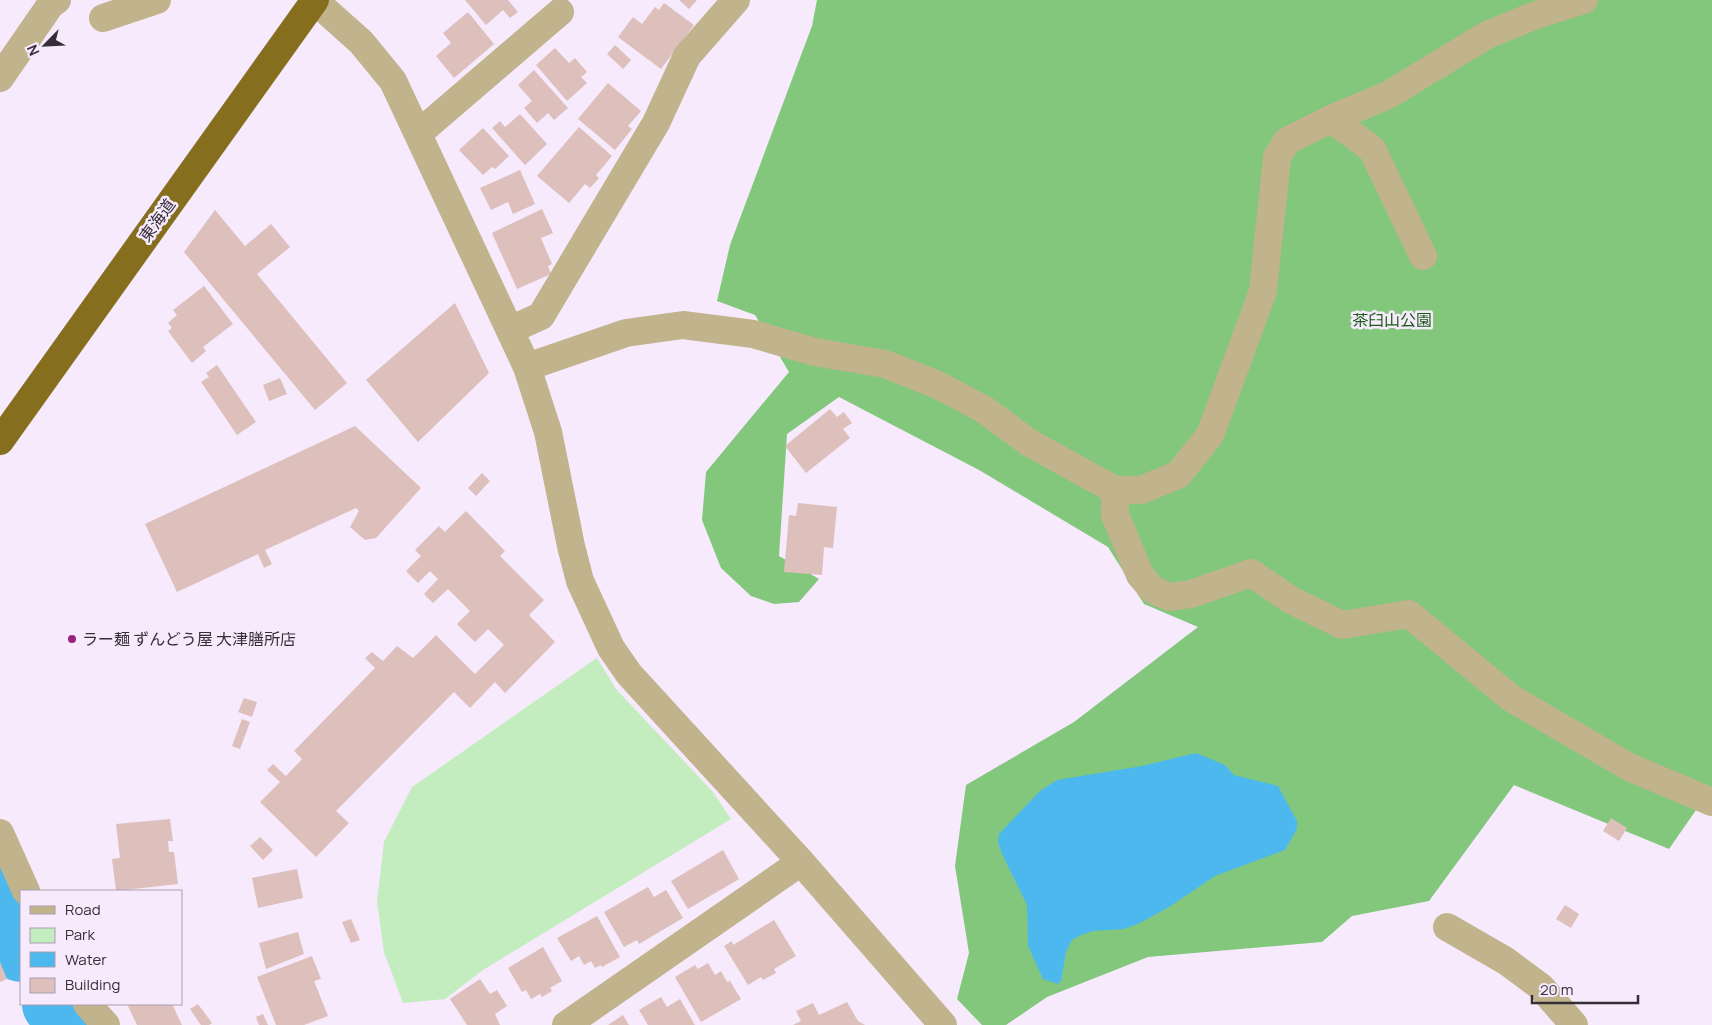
<svg xmlns="http://www.w3.org/2000/svg" width="1712" height="1025" font-family="Manrope,'Noto Sans JP',sans-serif">
  <style>
    .green { fill: #c3edbf }
    .forest { fill: #83c77d }
    .water { fill: #4db8ee }
    .lines { fill: none; stroke-linecap: round; stroke-linejoin: round }
    .river { stroke: #4db8ee; stroke-width: 64 }
    .building { fill: #ddbfbc }
    .minor { stroke: #c1b38c; stroke-width: 28 }
    .highway { stroke: #866e1f; stroke-width: 28 }
    .poi-dot { fill: #9a2079; stroke: #f7eafc; stroke-width: 2 }
    .labels { text-anchor: middle; dominant-baseline: central; stroke-width: 5; stroke-linejoin: round; paint-order: stroke }
    .street-label { font-size: 16px; fill: #352e37; stroke: #f7eafc }
    .park-label { font-size: 16px; fill: #185c15; stroke: #f7eafc }
    .poi-label { font-size: 16px; fill: #352e37; stroke: #f7eafc; text-anchor: start }
  </style>
  <rect width="100%" height="100%" fill="#f7eafc"/>
  <path class="green" d="M 597,658 L 616,689 L 713,792 L 731,819 L 483,970 L 445,999 L 403,1003 L 384,952 L 377,902 L 384,842 L 412,787 Z"/>
  <path class="forest" d="M 817,0 L 1712,0 L 1712,787 L 1669,849 L 1514,785 L 1429,901 L 1352,916 L 1322,942 L 1148,957 L 1047,997 L 1006,1025 L 982,1025 L 957,999 L 969,953 L 955,866 L 966,785 L 1074,722 L 1198,627 L 1144,604 L 1108,547 L 979,470 L 839,397 L 787,434 L 779,556 L 819,579 L 799,602 L 774,604 L 751,596 L 721,568 L 702,520 L 706,472 L 789,372 L 755,315 L 717,301 L 730,245 L 812,26 Z"/>
  <path class="water" d="M 1196,753 L 1225,765 L 1234,775 L 1278,786 L 1297,821 L 1297,829 L 1285,850 L 1215,876 L 1169,907 L 1140,923 L 1124,929 L 1093,931 L 1081,935 L 1072,940 L 1066,952 L 1061,981 L 1058,984 L 1043,979 L 1028,946 L 1027,905 L 1002,854 L 998,842 L 999,834 L 1040,791 L 1057,780 L 1142,766 Z"/>
  <g class="lines">
    <g class="river">
      <path d="M 0,899 L 21,950"/>
      <path d="M 54,1004 L 70,1025"/>
    </g>
  </g>
  <g class="building">
    <path d="M 465,0 L 508,0 L 518,12 L 510,18 L 503,10 L 486,25 Z"/>
    <path d="M 679,0 L 697,0 L 689,9 Z"/>
    <path d="M 664,3 L 694,25 L 661,69 L 618,37 L 633,17 L 642,24 L 655,7 L 659,10 Z"/>
    <path d="M 468,12 L 494,44 L 454,78 L 436,56 L 451,43 L 443,33 Z"/>
    <path d="M 615,45 L 631,60 L 623,69 L 607,54 Z"/>
    <path d="M 555,48 L 569,63 L 575,58 L 587,72 L 581,77 L 587,83 L 567,101 L 536,65 Z"/>
    <path d="M 534,70 L 568,108 L 554,120 L 548,113 L 537,123 L 524,108 L 532,101 L 518,85 Z"/>
    <path d="M 608,83 L 641,111 L 628,126 L 632,129 L 615,150 L 578,119 Z"/>
    <path d="M 520,114 L 547,144 L 525,165 L 492,128 L 500,121 L 505,127 Z"/>
    <path d="M 579,127 L 612,156 L 596,175 L 599,178 L 590,188 L 585,184 L 569,203 L 537,176 Z"/>
    <path d="M 483,128 L 509,156 L 495,169 L 492,167 L 483,175 L 459,150 Z"/>
    <path d="M 520,170 L 535,204 L 513,214 L 508,202 L 491,210 L 480,188 Z"/>
    <path d="M 542,209 L 553,233 L 541,238 L 552,264 L 548,266 L 551,274 L 517,289 L 492,233 Z"/>
    <path d="M 215,210 L 245,246 L 271,224 L 290,247 L 257,274 L 347,383 L 315,410 L 184,252 Z"/>
    <path d="M 204,286 L 233,324 L 203,347 L 206,351 L 192,363 L 168,331 L 172,328 L 168,323 L 177,315 L 173,310 Z"/>
    <path d="M 455,303 L 489,373 L 418,442 L 366,380 Z"/>
    <path d="M 217,365 L 256,422 L 237,435 L 201,382 L 209,377 L 206,373 Z"/>
    <path d="M 280,378 L 287,394 L 269,401 L 263,385 Z"/>
    <path d="M 830,409 L 837,417 L 844,412 L 852,423 L 843,429 L 850,438 L 806,473 L 785,446 Z"/>
    <path d="M 355,426 L 421,488 L 376,538 L 365,540 L 350,527 L 359,511 L 356,508 L 265,550 L 272,564 L 264,568 L 258,554 L 177,592 L 145,524 Z"/>
    <path d="M 482,473 L 490,481 L 476,496 L 468,488 Z"/>
    <path d="M 798,503 L 837,507 L 833,548 L 824,547 L 822,575 L 784,572 L 789,515 L 796,516 Z"/>
    <path d="M 466,511 L 505,551 L 500,556 L 544,600 L 529,615 L 555,642 L 505,693 L 495,682 L 470,708 L 454,692 L 336,811 L 349,823 L 316,857 L 260,802 L 280,782 L 267,770 L 273,764 L 286,776 L 302,759 L 294,751 L 375,668 L 365,658 L 372,652 L 383,661 L 397,646 L 413,658 L 436,635 L 475,674 L 504,645 L 488,629 L 475,642 L 457,624 L 470,611 L 448,589 L 433,603 L 424,594 L 438,579 L 430,571 L 418,583 L 406,571 L 421,556 L 415,550 L 439,526 L 445,532 Z"/>
    <path d="M 244,698 L 257,702 L 252,717 L 238,712 Z"/>
    <path d="M 242,719 L 250,722 L 240,749 L 232,746 Z"/>
    <path d="M 1611,818 L 1627,828 L 1619,841 L 1603,831 Z"/>
    <path d="M 170,819 L 173,841 L 168,841 L 169,852 L 174,852 L 178,884 L 116,891 L 112,859 L 120,858 L 116,824 Z"/>
    <path d="M 260,837 L 273,850 L 263,860 L 250,846 Z"/>
    <path d="M 723,850 L 739,879 L 688,909 L 671,881 Z"/>
    <path d="M 297,869 L 303,898 L 258,908 L 252,878 Z"/>
    <path d="M 648,887 L 654,897 L 666,890 L 683,918 L 639,944 L 637,940 L 624,947 L 604,912 Z"/>
    <path d="M 1565,905 L 1579,914 L 1571,928 L 1556,919 Z"/>
    <path d="M 597,916 L 620,957 L 602,967 L 601,965 L 595,968 L 591,961 L 584,965 L 579,956 L 571,961 L 557,938 Z"/>
    <path d="M 351,919 L 360,940 L 351,943 L 342,922 Z"/>
    <path d="M 774,920 L 796,956 L 774,969 L 776,973 L 763,980 L 761,977 L 748,985 L 724,946 L 732,941 L 733,945 Z"/>
    <path d="M 298,932 L 304,954 L 266,969 L 259,943 Z"/>
    <path d="M 543,947 L 562,981 L 550,988 L 552,991 L 542,997 L 540,994 L 531,999 L 526,990 L 522,992 L 508,968 Z"/>
    <path d="M 312,956 L 321,979 L 314,981 L 328,1016 L 304,1025 L 276,1025 L 257,977 Z"/>
    <path d="M 0,962 L 7,979 L 0,982 Z"/>
    <path d="M 708,963 L 715,975 L 721,971 L 727,982 L 730,981 L 741,999 L 701,1022 L 675,977 L 695,965 L 698,969 Z"/>
    <path d="M 480,979 L 490,994 L 497,990 L 507,1006 L 495,1014 L 500,1025 L 467,1025 L 450,999 Z"/>
    <path d="M 661,997 L 667,1007 L 680,999 L 695,1025 L 648,1025 L 639,1010 Z"/>
    <path d="M 847,1002 L 858,1021 L 865,1025 L 793,1025 L 801,1021 L 796,1011 L 813,1003 L 819,1015 Z"/>
    <path d="M 127,1004 L 172,1004 L 182,1025 L 137,1025 Z"/>
    <path d="M 198,1004 L 212,1023 L 209,1025 L 201,1025 L 190,1009 Z"/>
    <path d="M 263,1014 L 268,1025 L 259,1025 L 256,1017 Z"/>
    <path d="M 623,1015 L 629,1025 L 608,1025 Z"/>
  </g>
  <g class="lines">
    <g class="minor">
      <path d="M 314,0 L 361,42 L 393,81 L 527,367 L 548,432 L 571,546 L 580,581 L 611,648 L 629,674 L 801,862 L 943,1025"/>
      <path d="M 103,18 L 157,0"/>
      <path d="M 0,78 L 51,4 L 57,0"/>
      <path d="M 1331,119 L 1372,149 L 1423,256"/>
      <path d="M 419,133 L 560,12"/>
      <path d="M 510,330 L 541,316 L 656,123 L 687,56 L 736,0"/>
      <path d="M 527,367 L 626,333 L 683,325 L 753,334 L 815,352 L 885,364 L 938,385 L 985,410 L 1028,442 L 1115,490 L 1141,490 L 1178,475 L 1210,435 L 1263,291 L 1277,157 L 1287,141 L 1331,119 L 1388,95 L 1487,35 L 1536,15 L 1584,0"/>
      <path d="M 1115,490 L 1115,515 L 1140,575 L 1153,590 L 1170,597 L 1191,594 L 1251,573 L 1291,600 L 1342,625 L 1409,614 L 1511,698 L 1629,767 L 1712,802"/>
      <path d="M 0,833 L 26,891"/>
      <path d="M 1447,927 L 1506,961 L 1541,987 L 1574,1025"/>
      <path d="M 87,1004 L 106,1025"/>
      <path d="M 566,1025 L 801,862"/>
    </g>
    <path class="highway" d="M 0,441 L 315,0"/>
  </g>
  <circle class="poi-dot" cx="72" cy="639" r="5"/>
  <g class="labels">
    <g class="street-label">
      <text transform="translate(157 220) rotate(-54)">東海道</text>
    </g>
    <g class="park-label">
      <text x="1392" y="320">茶臼山公園</text>
    </g>
    <g class="poi-label">
      <text x="82" y="639">ラー麺 ずんどう屋 大津膳所店</text>
    </g>
  </g>
  <rect x="20" y="890" width="162" height="115" fill="#f7eafc" stroke="#a99fad"/>
  <rect x="30" y="906" width="25" height="8" fill="#c1b38c" stroke="#a99fad"/>
  <text x="65" y="915" font-size="15" fill="#352e37">Road</text>
  <rect x="30" y="928" width="25" height="15" fill="#c3edbf" stroke="#a99fad"/>
  <text x="65" y="940" font-size="15" fill="#352e37">Park</text>
  <rect x="30" y="952" width="25" height="15" fill="#4db8ee" stroke="#a99fad"/>
  <text x="65" y="965" font-size="15" fill="#352e37">Water</text>
  <rect x="30" y="978" width="25" height="15" fill="#ddbfbc" stroke="#a99fad"/>
  <text x="65" y="990" font-size="15" fill="#352e37">Building</text>
  <g transform="translate(45 45) rotate(246)" stroke="#f7eafc" stroke-width="4" paint-order="stroke">
  <path d="M0-4L9 19L0 12L-9 19Z" fill="#352e37"/>
  <text y="-8" font-size="14" font-weight="bold" text-anchor="middle" fill="#352e37">N</text>
  </g>
  <path d="M1532 995v8h106v-8" fill="none" stroke="#352e37" stroke-width="2.5"/>
  <text x="1540" y="995" font-size="15" fill="#352e37" stroke="#f7eafc" stroke-width="4" paint-order="stroke">20 m</text>
</svg>
